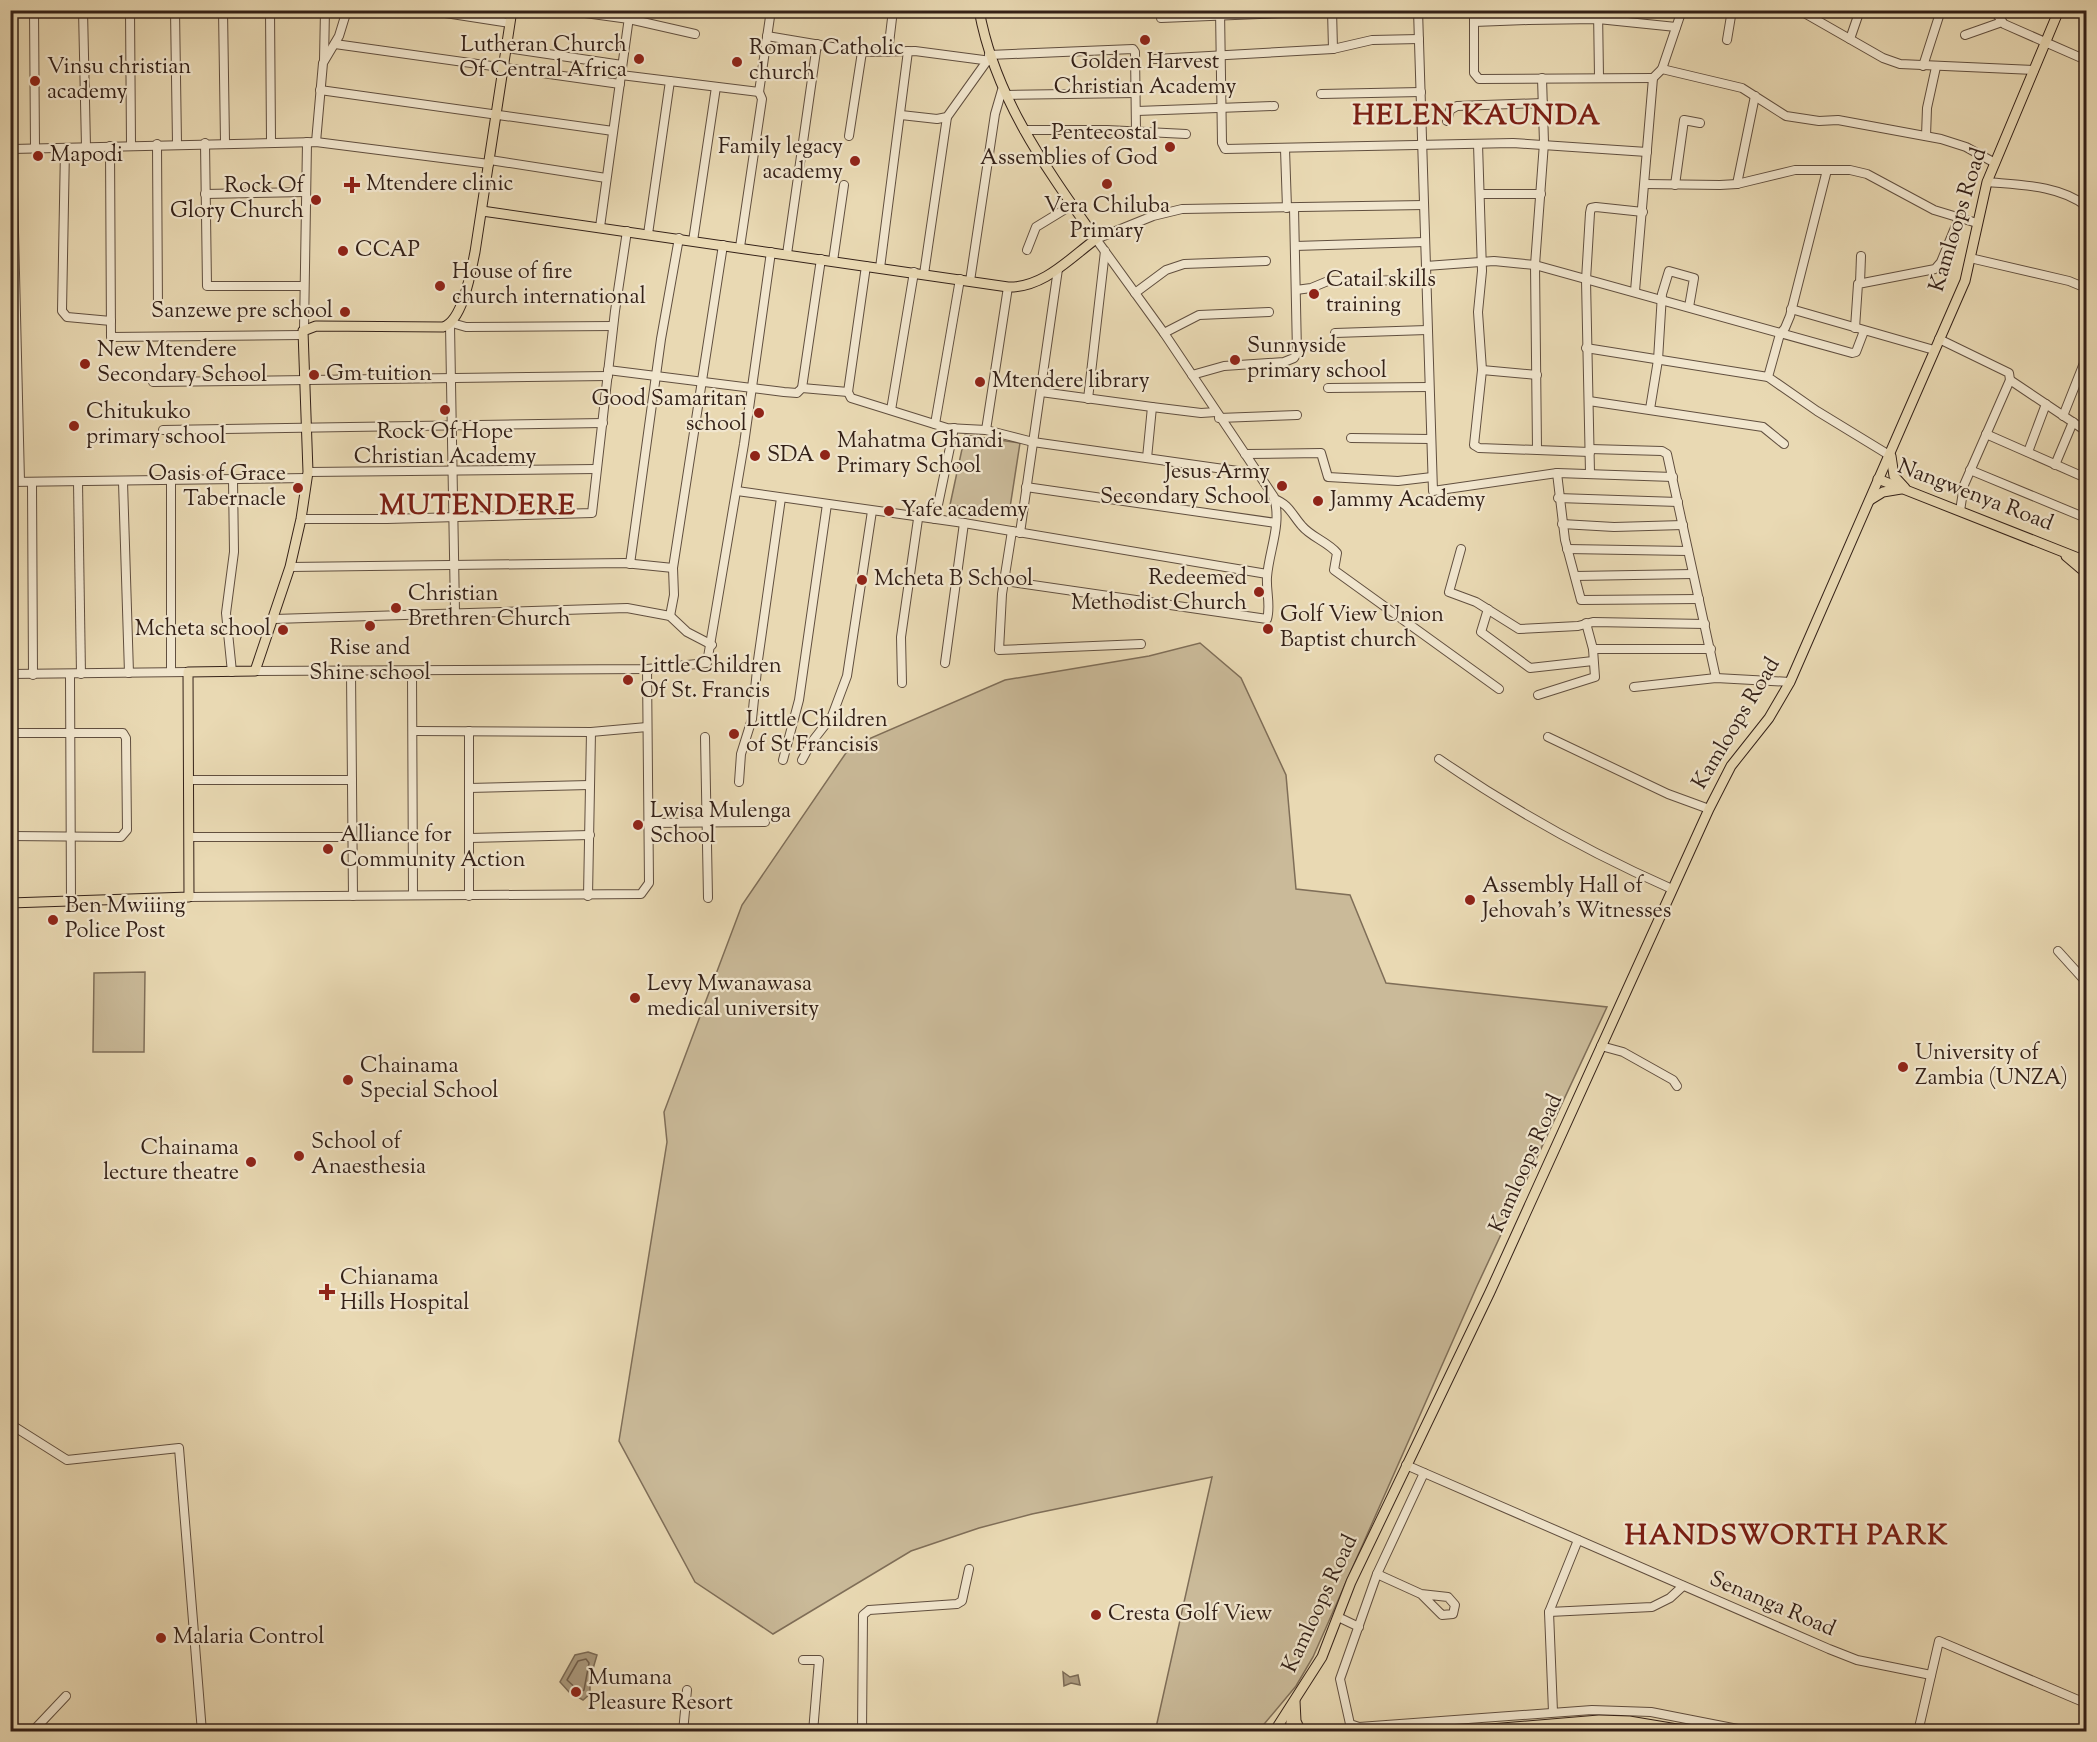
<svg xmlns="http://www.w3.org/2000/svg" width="2097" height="1742" font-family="'Sorts Mill Goudy',serif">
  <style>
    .green { fill: #caba99; stroke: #7f6e58; stroke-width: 1.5 }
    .water { fill: #ab9a7e; stroke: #7b6a55; stroke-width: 1.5 }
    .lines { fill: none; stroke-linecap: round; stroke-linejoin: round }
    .shore { stroke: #705e4b; stroke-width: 1.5 }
    .minor-casing { stroke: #614f3f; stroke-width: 10 }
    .major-casing { stroke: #342118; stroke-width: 11 }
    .minor { stroke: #f1e6ce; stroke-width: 8 }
    .major { stroke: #e9d9b3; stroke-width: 9 }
    .poi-dot { fill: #8f2418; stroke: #f1e6ce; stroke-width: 2 }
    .labels { text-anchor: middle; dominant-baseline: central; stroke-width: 4.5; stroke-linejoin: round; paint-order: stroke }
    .poi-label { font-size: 22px; fill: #342118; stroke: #f1e6ce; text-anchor: start }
    .street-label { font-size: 22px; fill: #342118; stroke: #f1e6ce }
    .district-label { font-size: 28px; font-weight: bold; letter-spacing: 1.5px; fill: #7a1f14; stroke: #f1e6ce }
  </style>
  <rect width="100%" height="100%" fill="#e9d9b3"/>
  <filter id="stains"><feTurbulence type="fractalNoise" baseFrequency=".00333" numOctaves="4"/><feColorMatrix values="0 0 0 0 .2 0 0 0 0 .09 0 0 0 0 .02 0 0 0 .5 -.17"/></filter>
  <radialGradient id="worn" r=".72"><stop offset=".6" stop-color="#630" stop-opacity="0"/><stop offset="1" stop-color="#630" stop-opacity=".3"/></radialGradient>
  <g class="green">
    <path d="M 965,435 L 1020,443 L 1009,514 L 950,505 Z"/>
    <path d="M 1200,643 L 1241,678 L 1286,775 L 1296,889 L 1350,895 L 1386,983 L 1607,1007 L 1477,1286 L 1313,1657 L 1296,1686 L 1260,1729 L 1155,1732 L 1212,1477 L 1032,1514 L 979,1528 L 911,1551 L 773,1634 L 695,1582 L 619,1441 L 667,1142 L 664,1112 L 742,905 L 850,747 L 1005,680 L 1149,656 Z"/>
    <path d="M 145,972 L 144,1052 L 93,1052 L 94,973 Z"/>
  </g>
  <g class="water">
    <path d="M 588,1652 L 597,1655 L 590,1679 L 590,1694 L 583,1700 L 569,1692 L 560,1682 L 575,1655 Z"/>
    <path d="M 1063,1672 L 1070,1677 L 1078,1675 L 1080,1685 L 1071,1683 L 1064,1686 Z"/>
  </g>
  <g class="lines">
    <path class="shore" d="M 586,1659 L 589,1663 L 584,1690 L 580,1692 L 567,1680 L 578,1661 Z"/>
    <g class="minor-casing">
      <g id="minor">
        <path d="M 34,10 L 35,148"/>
        <path d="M 83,10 L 86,147"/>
        <path d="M 130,10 L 131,145"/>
        <path d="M 175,10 L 177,144"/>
        <path d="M 223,10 L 225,142"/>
        <path d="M 270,10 L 271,141"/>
        <path d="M 426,10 L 510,23"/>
        <path d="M 563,10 L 629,19 L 695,34"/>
        <path d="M 1220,10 L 1222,143 L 1225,149 L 1513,143 L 1647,152"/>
        <path d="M 1332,10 L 1333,49"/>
        <path d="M 1418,10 L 1433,491 L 1557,473 L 1673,477"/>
        <path d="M 1474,10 L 1474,73 L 1479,79 L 1653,78"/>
        <path d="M 1598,10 L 1599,77"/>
        <path d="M 1799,10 L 1883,58 L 1900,64 L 2034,70"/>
        <path d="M 979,13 L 1016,10"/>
        <path d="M 1996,13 L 2004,24 L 2086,60"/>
        <path d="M 1161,18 L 1332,11"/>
        <path d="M 1528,20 L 1598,19 L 1676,27"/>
        <path d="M 1474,22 L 1528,20 L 1528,10"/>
        <path d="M 1965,35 L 2002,22"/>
        <path d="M 767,36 L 862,52 L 915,51 L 991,61"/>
        <path d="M 1850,39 L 1860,10"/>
        <path d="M 1727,40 L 1732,10"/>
        <path d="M 335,44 L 620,84"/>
        <path d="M 507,48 L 622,65"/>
        <path d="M 888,52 L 893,10"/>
        <path d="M 989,55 L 1133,49 L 1135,52 L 1136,132"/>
        <path d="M 1155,59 L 1333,49 L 1372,40 L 1419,39"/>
        <path d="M 324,60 L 325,10"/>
        <path d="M 1923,66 L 1941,10"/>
        <path d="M 1662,69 L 1742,88 L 1786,116 L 1819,121 L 1838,120 L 1941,139 L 1966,147 L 1995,163"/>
        <path d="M 621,75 L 759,92 L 771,10"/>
        <path d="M 320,90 L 613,131"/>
        <path d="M 1321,94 L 1421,92"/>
        <path d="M 1004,95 L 1136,93"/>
        <path d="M 1137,111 L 1274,106"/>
        <path d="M 901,115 L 937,119 L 947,117 L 987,61"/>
        <path d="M 1447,121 L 1450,110 L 1457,106 L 1543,103"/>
        <path d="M 1024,130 L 1107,130 L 1186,134"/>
        <path d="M 849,136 L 862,52"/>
        <path d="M 1926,136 L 1927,108 L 1936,67"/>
        <path d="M 316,142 L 323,63 L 339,36 L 347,10"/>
        <path d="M 205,143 L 207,286 L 303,286"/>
        <path d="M 157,144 L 158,310"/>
        <path d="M 1478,144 L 1482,271 L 1478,312 L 1482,370 L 1474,445 L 1479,448 L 1590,452"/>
        <path d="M 110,146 L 111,337 L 302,335"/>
        <path d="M 65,148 L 62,311 L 67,317 L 111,321"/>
        <path d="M 1285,149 L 1287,208"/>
        <path d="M 490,160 L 606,178"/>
        <path d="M 1827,170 L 1790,316 L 1785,328 L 1780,334 L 1768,377 L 1817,411 L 1889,455"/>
        <path d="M 1987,182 C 2020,185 2059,185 2086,206"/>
        <path d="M 1645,184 L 1720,185 L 1737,184 L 1795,170 L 1850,170 L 1867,174 L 1934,210 L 1977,223"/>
        <path d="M 1737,184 L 1755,96"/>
        <path d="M 1675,185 L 1684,120 L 1700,123"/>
        <path d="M 205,194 L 306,192"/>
        <path d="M 1480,194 L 1541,194"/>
        <path d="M 600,227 L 630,10"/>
        <path d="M 648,234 L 670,81"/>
        <path d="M 693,241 L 716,87"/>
        <path d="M 1295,246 L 1425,242"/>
        <path d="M 740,247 L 762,99 L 759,92"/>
        <path d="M 1027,250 L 1036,227 L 1072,205"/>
        <path d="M 787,254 L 817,44"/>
        <path d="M 1970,258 L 2069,281 L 2086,288"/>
        <path d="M 833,261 L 844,185"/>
        <path d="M 866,266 L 848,392 L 851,398 L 947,428 L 986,430 L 1033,442 L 1259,474"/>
        <path d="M 1426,266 L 1494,261 L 1535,265 L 1852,353 L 1856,352 L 1864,331"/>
        <path d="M 880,268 L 908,51"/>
        <path d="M 924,274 L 947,117"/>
        <path d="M 970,281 L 995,114 L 1002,90"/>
        <path d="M 1860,283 L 1861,256"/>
        <path d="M 1296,290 L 1311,288 L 1328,281 L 1426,280"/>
        <path d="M 1635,291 L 1653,78 L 1662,69 L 1682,10"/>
        <path d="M 1135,293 L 1166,270 L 1184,264 L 1266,261"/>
        <path d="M 1791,309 L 1934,350"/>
        <path d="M 452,323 L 466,327 L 613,326"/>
        <path d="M 450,325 L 455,612"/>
        <path d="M 1855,328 L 1858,284 L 1935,269 L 1941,262 L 1959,218"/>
        <path d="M 304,330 L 307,142"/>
        <path d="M 1164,333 L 1199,315 L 1269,312"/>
        <path d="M 1335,333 L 1427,330"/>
        <path d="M 1939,339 L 2009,373 L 2010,380 L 2086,431"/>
        <path d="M 1586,348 L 1768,377"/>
        <path d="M 608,370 L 784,392 L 797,393 L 802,388 L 848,392"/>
        <path d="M 1482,370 L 1537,375"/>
        <path d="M 1192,375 L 1224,366 L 1284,362 L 1294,358 L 1297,353 L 1294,208"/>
        <path d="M 153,382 L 608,376"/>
        <path d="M 802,388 L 821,259"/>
        <path d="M 1328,388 L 1429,387"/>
        <path d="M 1041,392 L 1152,407 L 1201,413 L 1216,412"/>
        <path d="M 1088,399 L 1105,251"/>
        <path d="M 1589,401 L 1763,427 L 1784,444"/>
        <path d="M 1650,409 L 1658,360 L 1662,294 L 1669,271 L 1694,278 L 1689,307"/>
        <path d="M 891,410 L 914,272"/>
        <path d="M 2063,416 L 2086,358"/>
        <path d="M 1219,418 L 1297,415"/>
        <path d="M 935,424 L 960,279"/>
        <path d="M 163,430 L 603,423"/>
        <path d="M 986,430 L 1008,287"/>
        <path d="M 1986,434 L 2086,478"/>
        <path d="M 1351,438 L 1430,439"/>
        <path d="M 1537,449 L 1535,265 L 1544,143 L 1542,78"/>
        <path d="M 1590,449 L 1662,451 L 1667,454 L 1716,678"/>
        <path d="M 2028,452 L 2046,404"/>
        <path d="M 1245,454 L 1321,453 L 1328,477 L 1398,481 L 1432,477"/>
        <path d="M 1147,458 L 1152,407"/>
        <path d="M 2055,465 L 2073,422"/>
        <path d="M 1970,470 L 2086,518"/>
        <path d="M 308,472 L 596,469"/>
        <path d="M 1557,473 L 1565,540 L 1581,600 L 1699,599"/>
        <path d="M 1590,473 L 1586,280 L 1590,213 L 1591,208 L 1596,207 L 1643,212"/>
        <path d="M 20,481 L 12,149 L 316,142 L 489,164"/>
        <path d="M 171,481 L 171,672"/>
        <path d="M 10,482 L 307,478"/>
        <path d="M 32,482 L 33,675"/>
        <path d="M 78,482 L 81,674"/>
        <path d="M 123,482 L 129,673"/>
        <path d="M 1026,487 L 1276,523"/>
        <path d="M 737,491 L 964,523 L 1267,574"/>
        <path d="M 1558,498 L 1678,502"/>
        <path d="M 1274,499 C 1288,503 1293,516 1302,526 C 1311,537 1328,542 1337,553 L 1334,570 L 1499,689"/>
        <path d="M 1960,511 L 1964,485 L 2010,380"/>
        <path d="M 301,519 L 387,519 L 592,513 L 615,311 L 627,231"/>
        <path d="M 935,519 L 954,428"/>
        <path d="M 1562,524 L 1614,527 L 1683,525"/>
        <path d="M 1012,531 L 1002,594 L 999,650 L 1141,644"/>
        <path d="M 1020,533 L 1058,269"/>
        <path d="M 1461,549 L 1449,592 L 1476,602 L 1519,629 L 1578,626 L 1593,622 L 1705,624"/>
        <path d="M 1567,549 L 1688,551"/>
        <path d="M 630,564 L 661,339 L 679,238"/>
        <path d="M 290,567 L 624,563 L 673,568"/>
        <path d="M 1575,576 L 1693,574"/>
        <path d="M 1005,581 L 1267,619 C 1271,606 1266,591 1267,577 C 1269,550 1282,525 1274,497 L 1164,333 L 1096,239 L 1153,216 L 1182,209 L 1424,205"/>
        <path d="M 1488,609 L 1481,632 L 1530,668 L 1593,661"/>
        <path d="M 670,616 L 674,595 L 673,568 L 723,245"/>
        <path d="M 274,619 L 627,608 L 670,616 L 687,632 L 712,645"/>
        <path d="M 1586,623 L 1593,649"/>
        <path d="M 945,663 L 964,523"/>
        <path d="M 255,671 L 647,669 L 707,663 L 744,444 L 771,252"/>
        <path d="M 412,671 L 413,895"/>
        <path d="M 232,672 L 226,613 L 234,552 L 233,480"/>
        <path d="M 351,672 L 353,896"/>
        <path d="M 10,674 L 188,672"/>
        <path d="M 70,675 L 71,901"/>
        <path d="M 902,683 L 901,637 L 918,519"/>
        <path d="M 1634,687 L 1716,678 L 1790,682"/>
        <path d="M 1538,695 L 1595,677 L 1593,649 L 1711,649"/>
        <path d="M 414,731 L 591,732 L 647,727"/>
        <path d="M 469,731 L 469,896"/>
        <path d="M 10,733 L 123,733 L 126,738 L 127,830 L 121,837 L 10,836"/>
        <path d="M 705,737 L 708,898"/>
        <path d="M 1548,737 L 1668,794 L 1709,809"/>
        <path d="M 1439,759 C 1513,810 1590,853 1672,889"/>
        <path d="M 783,760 L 799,700 L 827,504"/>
        <path d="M 802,760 L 811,743 L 832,716 L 847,676 L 872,511"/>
        <path d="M 189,780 L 352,780"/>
        <path d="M 739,782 L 741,754 L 752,719 L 758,660 L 781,498"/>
        <path d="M 469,788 L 589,785"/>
        <path d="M 648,823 L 765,822"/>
        <path d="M 12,836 L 13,733"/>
        <path d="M 189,837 L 351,837"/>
        <path d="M 470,838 L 590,835"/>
        <path d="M 588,896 L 591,732"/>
        <path d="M 189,897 L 641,894 L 649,883 L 647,669"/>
        <path d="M 2058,951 L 2086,982"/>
        <path d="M 1601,1046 L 1623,1052 L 1673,1080 L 1677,1086"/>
        <path d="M 10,1424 L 67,1460 L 179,1448 L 202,1732"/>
        <path d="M 1406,1465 L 1829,1649 L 1857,1660 L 1931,1675"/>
        <path d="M 1424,1473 L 1377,1574 L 1340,1679 L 1350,1724 L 1359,1727 L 1592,1710 L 1651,1712 L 1753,1732"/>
        <path d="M 1377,1574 L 1421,1594 L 1442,1615 L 1453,1614 L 1455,1605 L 1448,1597 L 1421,1594"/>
        <path d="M 1549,1612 L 1652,1607 L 1670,1598 L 1683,1586"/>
        <path d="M 1338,1617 L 1359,1627"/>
        <path d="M 803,1660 L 819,1660 L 813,1732"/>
        <path d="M 1553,1712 L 1549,1612 L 1578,1540"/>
        <path d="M 32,1732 L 66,1696"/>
        <path d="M 683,1732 L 687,1690"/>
        <path d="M 862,1732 L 863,1615 L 869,1610 L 957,1604 L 962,1601 L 969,1569"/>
        <path d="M 1918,1732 L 1939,1641 L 2083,1702"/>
      </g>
    </g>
    <g class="major-casing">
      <g id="major">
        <path d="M 482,211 L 1008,287 C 1043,288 1069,259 1096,239 C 1046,168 995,98 979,10"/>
        <path d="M 1891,456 L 1894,476 L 1905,488"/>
        <path d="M 1878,479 L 2086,561"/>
        <path d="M 1870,500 L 1883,492 L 1901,489"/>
        <path d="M 2066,556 L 2086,573"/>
        <path d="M 10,903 L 189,897 L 188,672 L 255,671 L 290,567 L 301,519 L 308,472 L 303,331 L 316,326 L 443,327 C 463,321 471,271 475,252 L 512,10"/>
        <path d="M 1295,1701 L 1296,1721 L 1301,1732"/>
        <path d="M 1274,1732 L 1322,1657 L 1351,1582 L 1490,1292 L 1709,809 L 1731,766 L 1769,718 L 1790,682 L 1965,281 L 1987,182 L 2059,10"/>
        <path d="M 1290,1732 L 1292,1711"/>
        <path d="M 1454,1732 L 1599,1720 L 1629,1721 L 1695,1732"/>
        <path d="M 1530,1732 L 1584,1726"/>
      </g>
    </g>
    <use href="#minor" class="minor"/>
    <use href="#major" class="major"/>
  </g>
  <g class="poi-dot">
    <circle cx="1145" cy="40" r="6"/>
    <circle cx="639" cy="59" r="6"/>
    <circle cx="737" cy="62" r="6"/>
    <circle cx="35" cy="81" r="6"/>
    <circle cx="1170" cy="147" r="6"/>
    <circle cx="38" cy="156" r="6"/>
    <circle cx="855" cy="161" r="6"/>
    <circle cx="1107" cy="184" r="6"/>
    <path d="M349 176h6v6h6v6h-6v6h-6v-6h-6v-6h6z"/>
    <circle cx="316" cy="200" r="6"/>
    <circle cx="343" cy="251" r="6"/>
    <circle cx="440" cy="286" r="6"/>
    <circle cx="1314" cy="294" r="6"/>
    <circle cx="345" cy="312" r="6"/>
    <circle cx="1235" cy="360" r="6"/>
    <circle cx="85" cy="364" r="6"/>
    <circle cx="314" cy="375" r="6"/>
    <circle cx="980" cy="382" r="6"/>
    <circle cx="445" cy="410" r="6"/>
    <circle cx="759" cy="413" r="6"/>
    <circle cx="74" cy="426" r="6"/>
    <circle cx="825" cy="455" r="6"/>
    <circle cx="755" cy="456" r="6"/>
    <circle cx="1282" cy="486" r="6"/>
    <circle cx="298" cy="488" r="6"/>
    <circle cx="1318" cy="501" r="6"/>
    <circle cx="889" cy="511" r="6"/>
    <circle cx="862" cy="580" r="6"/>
    <circle cx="1259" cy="592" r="6"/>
    <circle cx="396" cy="608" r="6"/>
    <circle cx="370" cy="626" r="6"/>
    <circle cx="1268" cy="629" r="6"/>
    <circle cx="283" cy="630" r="6"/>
    <circle cx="628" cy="680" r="6"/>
    <circle cx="734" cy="734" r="6"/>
    <circle cx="638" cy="825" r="6"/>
    <circle cx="328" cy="849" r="6"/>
    <circle cx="1470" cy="900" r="6"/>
    <circle cx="53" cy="920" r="6"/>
    <circle cx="635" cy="998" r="6"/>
    <circle cx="1903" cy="1067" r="6"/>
    <circle cx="348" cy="1080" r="6"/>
    <circle cx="299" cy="1156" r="6"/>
    <circle cx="251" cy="1162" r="6"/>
    <path d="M324 1283h6v6h6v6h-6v6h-6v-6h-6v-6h6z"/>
    <circle cx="1096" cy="1615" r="6"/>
    <circle cx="161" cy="1638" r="6"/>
    <circle cx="576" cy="1692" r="6"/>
  </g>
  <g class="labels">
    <g class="poi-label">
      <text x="627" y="46" text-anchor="end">Lutheran Church<tspan x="627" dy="25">Of Central Africa</tspan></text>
      <text x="749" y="49">Roman Catholic<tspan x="749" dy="25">church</tspan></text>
      <text x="1145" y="63" text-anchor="middle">Golden Harvest<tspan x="1145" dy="25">Christian Academy</tspan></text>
      <text x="47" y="68">Vinsu christian<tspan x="47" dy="25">academy</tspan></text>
      <text x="1158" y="134" text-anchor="end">Pentecostal<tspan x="1158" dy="25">Assemblies of God</tspan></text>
      <text x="843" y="148" text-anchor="end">Family legacy<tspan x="843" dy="25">academy</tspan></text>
      <text x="50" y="156">Mapodi</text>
      <text x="366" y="185">Mtendere clinic</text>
      <text x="304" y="187" text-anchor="end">Rock Of<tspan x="304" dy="25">Glory Church</tspan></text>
      <text x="1107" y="207" text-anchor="middle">Vera Chiluba<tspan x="1107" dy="25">Primary</tspan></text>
      <text x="355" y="251">CCAP</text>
      <text x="452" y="273">House of fire<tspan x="452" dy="25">church international</tspan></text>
      <text x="1326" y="281">Catail skills<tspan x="1326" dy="25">training</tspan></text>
      <text x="333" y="312" text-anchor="end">Sanzewe pre school</text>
      <text x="1247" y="347">Sunnyside<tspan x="1247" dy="25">primary school</tspan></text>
      <text x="97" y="351">New Mtendere<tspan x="97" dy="25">Secondary School</tspan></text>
      <text x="326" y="375">Gm tuition</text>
      <text x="992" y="382">Mtendere library</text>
      <text x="747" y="400" text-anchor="end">Good Samaritan<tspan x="747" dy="25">school</tspan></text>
      <text x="86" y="413">Chitukuko<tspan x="86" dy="25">primary school</tspan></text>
      <text x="445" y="433" text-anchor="middle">Rock Of Hope<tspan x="445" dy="25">Christian Academy</tspan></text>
      <text x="837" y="442">Mahatma Ghandi<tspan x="837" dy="25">Primary School</tspan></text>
      <text x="767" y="456">SDA</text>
      <text x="1270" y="473" text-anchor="end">Jesus Army<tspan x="1270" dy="25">Secondary School</tspan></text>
      <text x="286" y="475" text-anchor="end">Oasis of Grace<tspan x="286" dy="25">Tabernacle</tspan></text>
      <text x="1330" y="501">Jammy Academy</text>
      <text x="901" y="511">Yafe academy</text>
      <text x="1247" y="579" text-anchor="end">Redeemed<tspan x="1247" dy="25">Methodist Church</tspan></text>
      <text x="874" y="580">Mcheta B School</text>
      <text x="408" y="595">Christian<tspan x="408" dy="25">Brethren Church</tspan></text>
      <text x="1280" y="616">Golf View Union<tspan x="1280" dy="25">Baptist church</tspan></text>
      <text x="271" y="630" text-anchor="end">Mcheta school</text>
      <text x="370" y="649" text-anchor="middle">Rise and<tspan x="370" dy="25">Shine school</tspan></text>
      <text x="640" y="667">Little Children<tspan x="640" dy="25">Of St. Francis</tspan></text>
      <text x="746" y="721">Little Children<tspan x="746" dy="25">of St Francisis</tspan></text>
      <text x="650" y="812">Lwisa Mulenga<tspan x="650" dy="25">School</tspan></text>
      <text x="340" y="836">Alliance for<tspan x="340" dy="25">Community Action</tspan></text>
      <text x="1482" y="887">Assembly Hall of<tspan x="1482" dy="25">Jehovah's Witnesses</tspan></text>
      <text x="65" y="907">Ben Mwiiing<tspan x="65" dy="25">Police Post</tspan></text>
      <text x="647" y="985">Levy Mwanawasa<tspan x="647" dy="25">medical university</tspan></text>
      <text x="1915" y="1054">University of<tspan x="1915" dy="25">Zambia (UNZA)</tspan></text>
      <text x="360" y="1067">Chainama<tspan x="360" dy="25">Special School</tspan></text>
      <text x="311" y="1143">School of<tspan x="311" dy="25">Anaesthesia</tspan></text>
      <text x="239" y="1149" text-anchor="end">Chainama<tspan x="239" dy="25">lecture theatre</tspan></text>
      <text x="340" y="1279">Chianama<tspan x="340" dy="25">Hills Hospital</tspan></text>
      <text x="1108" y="1615">Cresta Golf View</text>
      <text x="173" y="1638">Malaria Control</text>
      <text x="588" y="1679">Mumana<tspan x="588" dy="25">Pleasure Resort</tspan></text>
    </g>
    <g class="street-label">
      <text transform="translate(1959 220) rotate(-73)">Kamloops Road</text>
      <text transform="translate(1975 496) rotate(21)">Nangwenya Road</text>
      <text transform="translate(1737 724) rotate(-59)">Kamloops Road</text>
      <text transform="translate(1527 1164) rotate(-66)">Kamloops Road</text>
      <text transform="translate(1321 1604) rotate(-65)">Kamloops Road</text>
      <text transform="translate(1772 1605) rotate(23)">Senanga Road</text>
    </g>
    <g class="district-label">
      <text x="1477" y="117">HELEN KAUNDA</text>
      <text x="478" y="507">MUTENDERE</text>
      <text x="1787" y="1537">HANDSWORTH PARK</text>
    </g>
  </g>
  <rect width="2097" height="1742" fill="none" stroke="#e9d9b3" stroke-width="36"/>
  <rect x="12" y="12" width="2073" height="1718" fill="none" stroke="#342118" stroke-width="3"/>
  <rect x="18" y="18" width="2061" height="1706" fill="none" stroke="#342118" stroke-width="1.5"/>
  <rect width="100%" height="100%" filter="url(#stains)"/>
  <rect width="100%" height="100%" fill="url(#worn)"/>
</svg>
